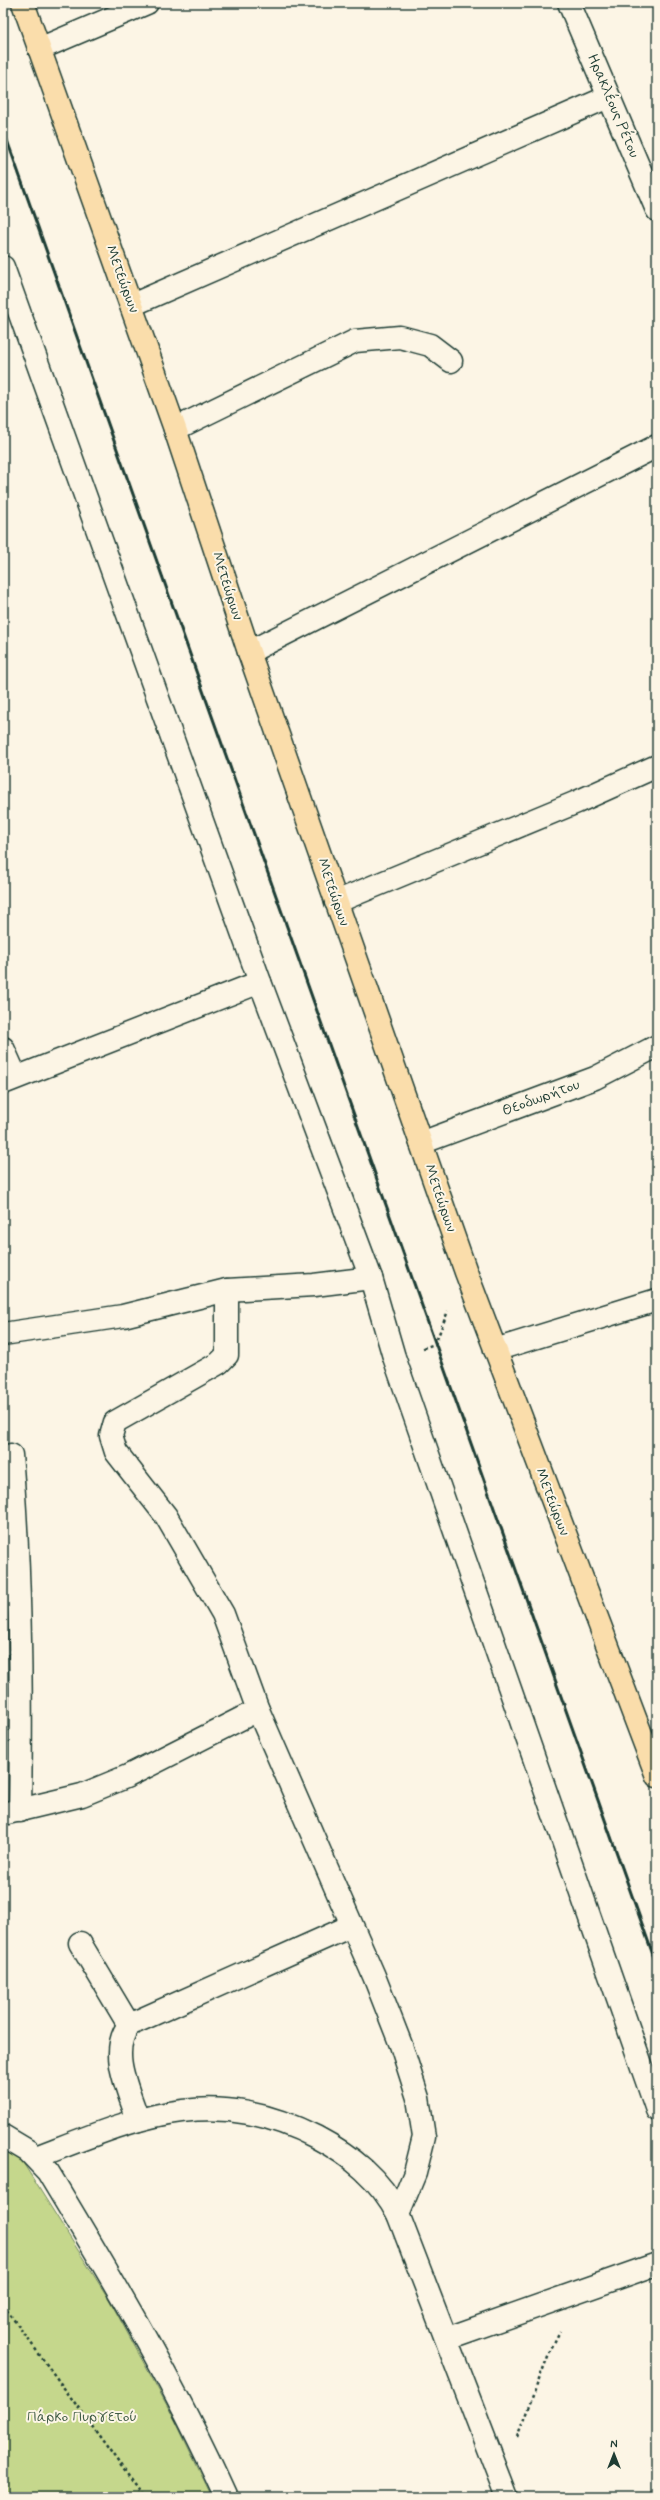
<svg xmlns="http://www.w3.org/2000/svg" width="660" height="2500" font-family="Mynerve,sans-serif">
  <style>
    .green { fill: #c5d78c; stroke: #728a60 }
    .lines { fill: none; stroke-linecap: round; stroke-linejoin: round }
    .minor-casing { stroke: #1f3d34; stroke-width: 25 }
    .major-casing { stroke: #1f3d34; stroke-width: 25 }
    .path { stroke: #1f3d34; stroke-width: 2.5; stroke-dasharray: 3 3; stroke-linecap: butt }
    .minor { stroke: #fcf5e5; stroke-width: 22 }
    .major { stroke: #faddab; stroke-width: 22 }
    .rail { stroke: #1f3d34; stroke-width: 3 }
    .labels { text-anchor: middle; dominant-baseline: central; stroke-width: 4; stroke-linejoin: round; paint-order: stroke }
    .street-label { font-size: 15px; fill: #1f3d34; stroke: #fcf5e5 }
    .park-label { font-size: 15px; fill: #405c46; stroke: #fcf5e5 }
  </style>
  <rect width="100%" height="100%" fill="#fcf5e5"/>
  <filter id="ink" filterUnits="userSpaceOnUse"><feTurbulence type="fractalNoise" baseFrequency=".025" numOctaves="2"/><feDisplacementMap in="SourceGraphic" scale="8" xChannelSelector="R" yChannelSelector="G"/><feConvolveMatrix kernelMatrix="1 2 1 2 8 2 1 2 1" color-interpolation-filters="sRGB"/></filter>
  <g filter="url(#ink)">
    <path class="green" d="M 3,2151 L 20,2158 L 110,2301 L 175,2420 L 212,2497 L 3,2497 Z"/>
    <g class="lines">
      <g class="minor-casing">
        <g id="minor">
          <path d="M 569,3 L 657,210"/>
          <path d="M 39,49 L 147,3"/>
          <path d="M 3,267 L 260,982 L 371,1278 L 394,1357 L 657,2110"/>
          <path d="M 132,305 L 608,97"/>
          <path d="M 175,429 L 355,341 L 400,337 L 430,345 L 451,361"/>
          <path d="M 249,652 L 657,446"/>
          <path d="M 336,902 L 577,802 L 657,766"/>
          <path d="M 3,1048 L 16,1077"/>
          <path d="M 3,1083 L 260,982"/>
          <path d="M 421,1143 L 595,1078 L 657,1046"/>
          <path d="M 227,1290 L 227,1355 L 219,1363 L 115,1422 L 111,1436 L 116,1452 L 166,1516 L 223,1614 L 258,1710 L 374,1976 L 401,2045 L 418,2098 L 424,2137 L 415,2173 L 398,2214"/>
          <path d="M 3,1334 L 123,1316 L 227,1290 L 314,1285 L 371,1278"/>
          <path d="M 495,1350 L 657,1300"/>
          <path d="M 11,1455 C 21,1573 22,1692 20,1811"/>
          <path d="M 3,1814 L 82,1795 L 128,1776 L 258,1710"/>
          <path d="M 80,1943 L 129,2025"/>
          <path d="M 138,2120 C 129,2091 108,2052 129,2025 L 351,1926"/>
          <path d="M 3,2136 L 28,2151 L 48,2172 C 112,2278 175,2384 226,2497"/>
          <path d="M 36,2157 C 138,2118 210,2083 316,2137 C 352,2156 380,2179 398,2214 L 507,2497"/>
          <path d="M 448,2338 L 657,2264"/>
        </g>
      </g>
      <g class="major-casing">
        <path id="major" d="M 23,3 L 175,429 L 249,652 L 466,1272 L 657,1776"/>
      </g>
      <g class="path">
        <path d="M 423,1348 L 435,1344 L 448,1311"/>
        <path d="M 3,2305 L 144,2497"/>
        <path d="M 517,2437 L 550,2351 L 560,2331"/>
      </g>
      <use href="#minor" class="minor"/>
      <use href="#major" class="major"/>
      <path class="rail" d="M 3,129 L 657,1966"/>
    </g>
  </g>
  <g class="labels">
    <g class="street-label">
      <text transform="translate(613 106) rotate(67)">Ηρακλέους Ρέτου</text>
      <text transform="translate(122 279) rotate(70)">Μετεώρων</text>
      <text transform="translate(227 586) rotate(72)">Μετεώρων</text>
      <text transform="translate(333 892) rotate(71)">Μετεώρων</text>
      <text transform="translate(541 1098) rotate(-20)">Θεοδωρήτου</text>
      <text transform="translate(440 1198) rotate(71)">Μετεώρων</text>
      <text transform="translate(552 1502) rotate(69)">Μετεώρων</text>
    </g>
    <g class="park-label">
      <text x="82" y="2417">Πάρκο Πυργετού</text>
    </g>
  </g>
  <rect width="660" height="2500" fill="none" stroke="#fcf5e5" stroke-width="16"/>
  <rect x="8" y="8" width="644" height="2484" fill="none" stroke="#1f3d34" stroke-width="1.5" filter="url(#ink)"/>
  <g transform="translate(614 2454)" stroke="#fcf5e5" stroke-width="3" paint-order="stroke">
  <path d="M0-3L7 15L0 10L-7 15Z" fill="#1f3d34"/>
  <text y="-6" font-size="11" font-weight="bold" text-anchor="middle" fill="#1f3d34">N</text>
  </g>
</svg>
